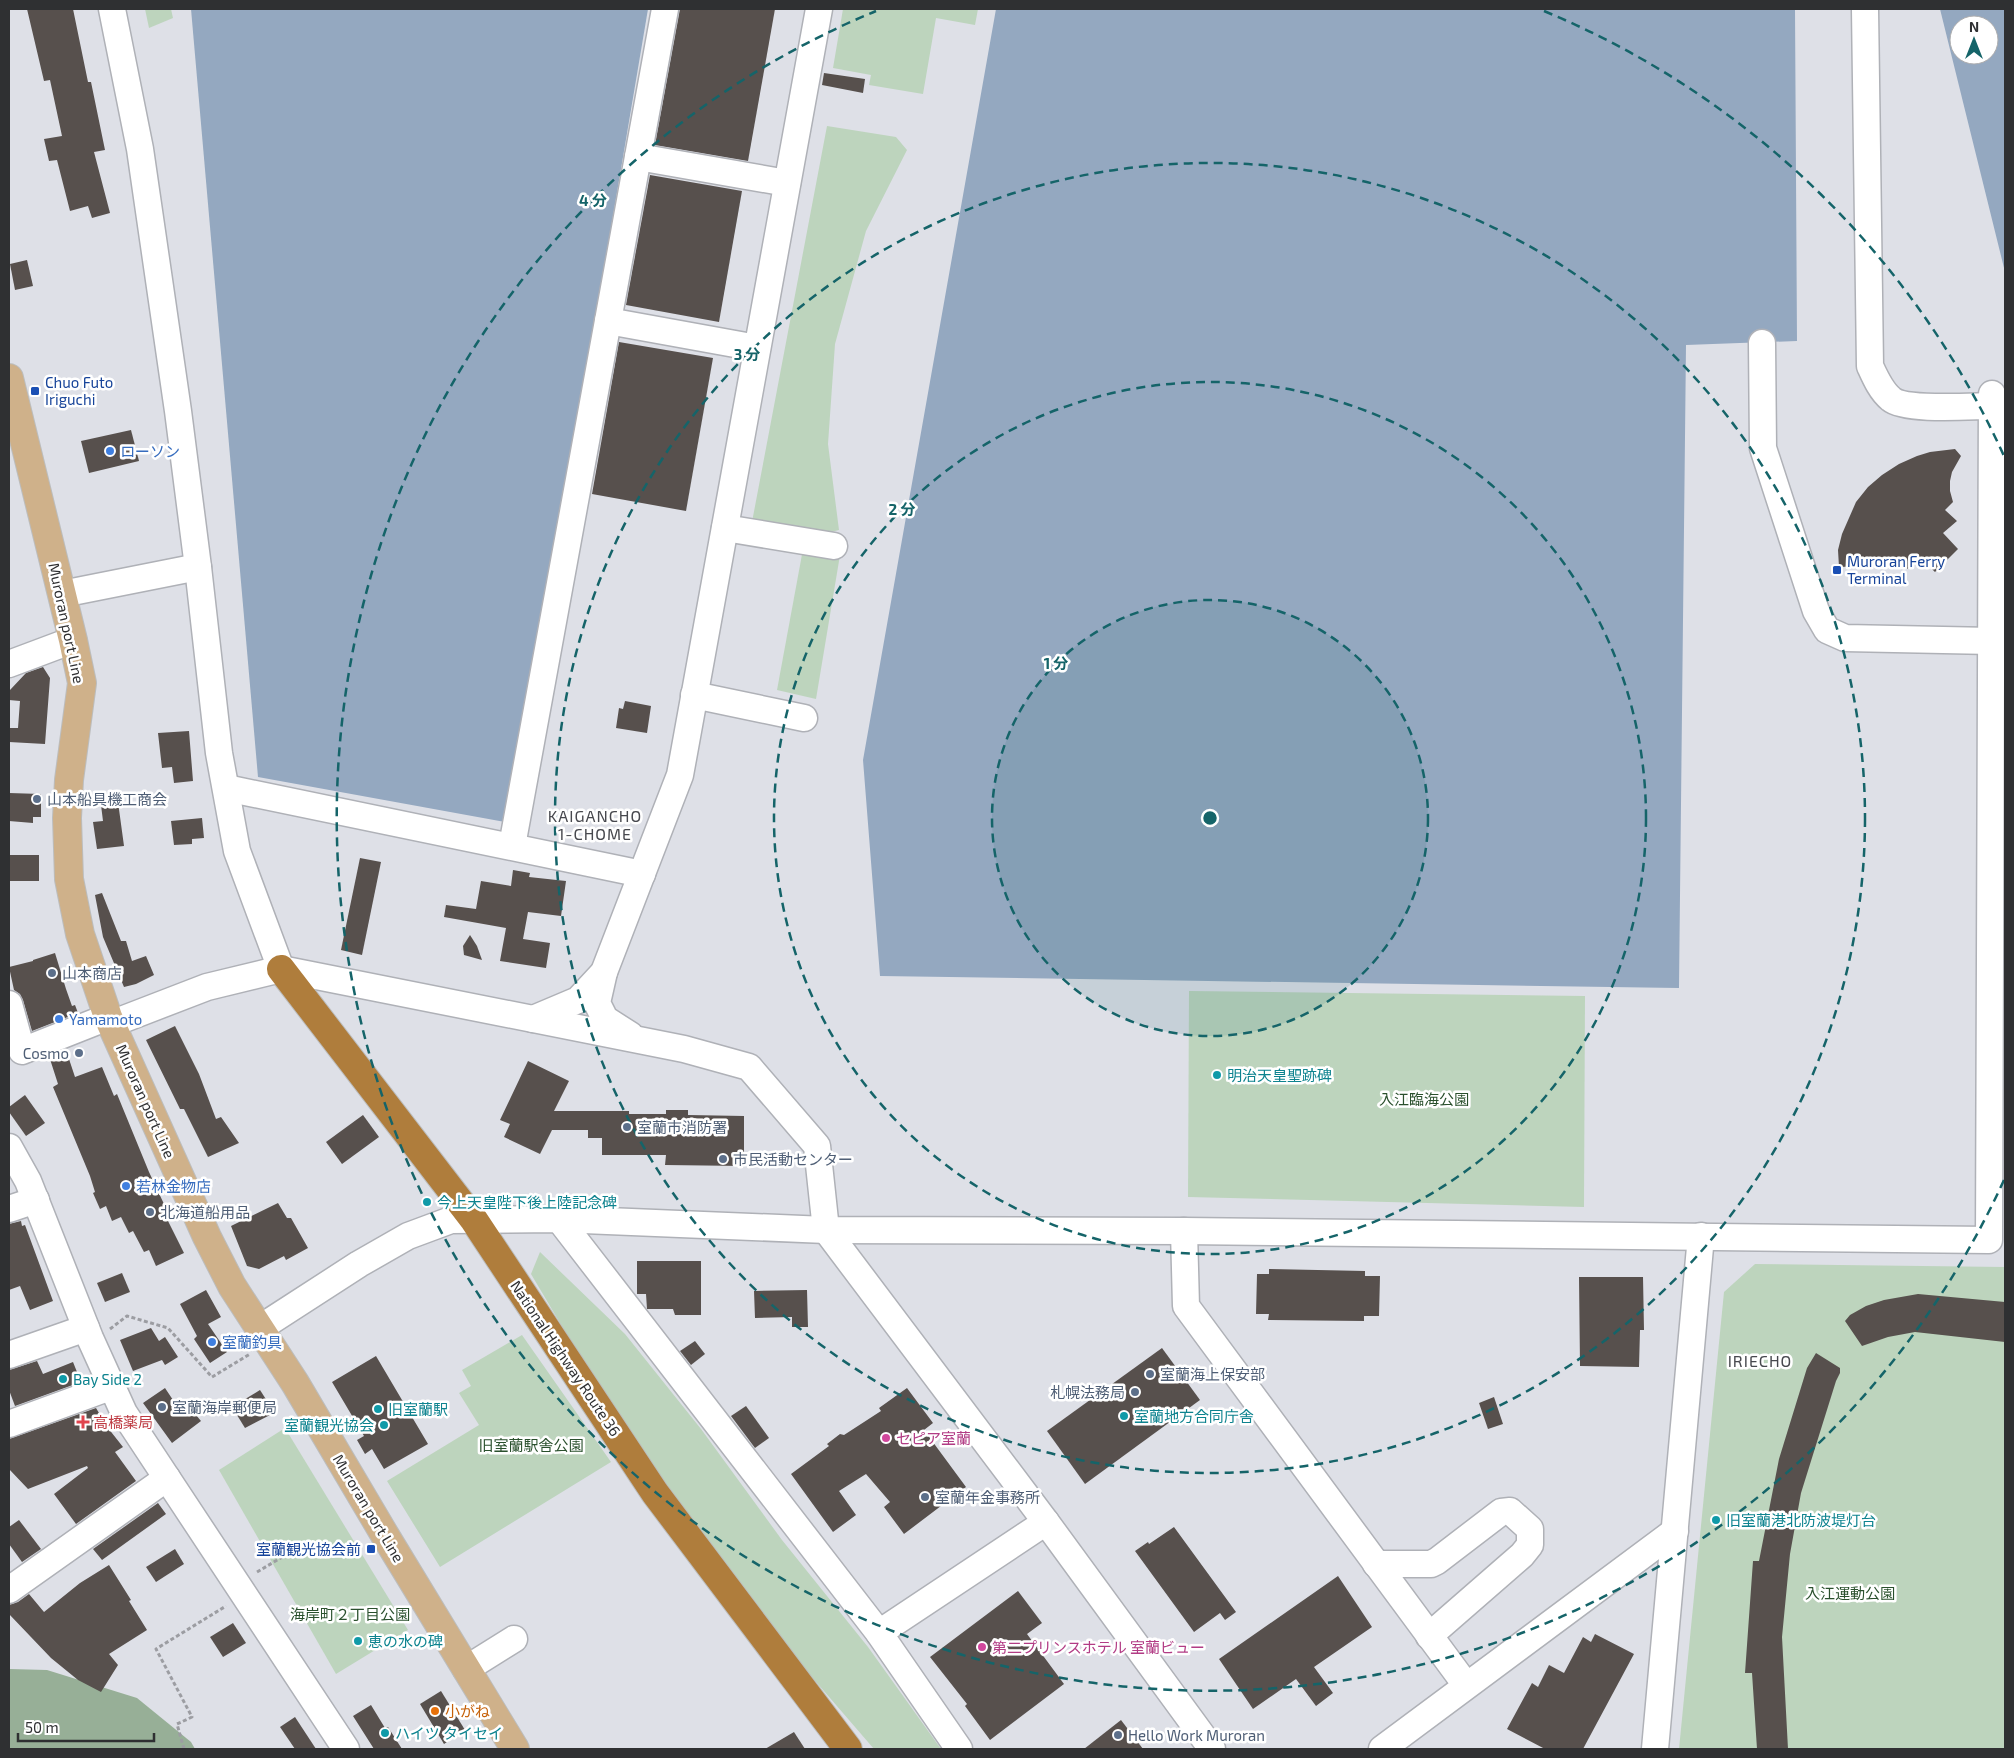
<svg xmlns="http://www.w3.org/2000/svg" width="2014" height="1758" font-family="'Exo 2','Noto Sans JP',sans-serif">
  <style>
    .green { fill: #bdd4bd }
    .forest { fill: #97af97 }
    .water { fill: #94a8c0; fill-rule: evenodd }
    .building { fill: #57504d }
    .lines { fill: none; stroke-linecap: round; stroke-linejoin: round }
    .minor-casing { stroke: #afb1b7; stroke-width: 29 }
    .major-casing { stroke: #bcbdbd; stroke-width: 30 }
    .highway-casing { stroke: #bcbdbd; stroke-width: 30 }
    .path { stroke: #9c9da2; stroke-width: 3; stroke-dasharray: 4 2.5; stroke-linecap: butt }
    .minor { stroke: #fff; stroke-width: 26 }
    .major { stroke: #cfb18a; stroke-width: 28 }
    .highway { stroke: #af7d3c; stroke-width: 28 }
    .ring { fill: none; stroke: #156469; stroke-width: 2.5; stroke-dasharray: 9 6 }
    .transit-dot { fill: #1a4fb4; stroke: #fff; stroke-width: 2 }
    .shop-dot { fill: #3f7fe0; stroke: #fff; stroke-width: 2 }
    .service-dot { fill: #5c6f8a; stroke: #fff; stroke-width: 2 }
    .culture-dot { fill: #0f9aa8; stroke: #fff; stroke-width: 2 }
    .health-dot { fill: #e0444e; stroke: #fff; stroke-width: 2 }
    .hotel-dot { fill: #d1479c; stroke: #fff; stroke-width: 2 }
    .food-dot { fill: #e8710a; stroke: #fff; stroke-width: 2 }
    .labels { text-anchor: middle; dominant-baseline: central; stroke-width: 5; stroke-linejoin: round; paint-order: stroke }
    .transit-label { font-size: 15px; fill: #164399; stroke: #fff; text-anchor: start }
    .shop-label { font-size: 15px; fill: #366cbe; stroke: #fff; text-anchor: start }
    .street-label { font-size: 15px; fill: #2f3032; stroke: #fff }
    .service-label { font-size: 15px; fill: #4e5e75; stroke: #fff; text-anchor: start }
    .culture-label { font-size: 15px; fill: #0d838f; stroke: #fff; text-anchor: start }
    .park-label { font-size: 15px; fill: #2a502d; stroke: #fff }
    .health-label { font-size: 15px; fill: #be3a42; stroke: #fff; text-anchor: start }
    .hotel-label { font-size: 15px; fill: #b23c85; stroke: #fff; text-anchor: start }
    .food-label { font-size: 15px; fill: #c56008; stroke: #fff; text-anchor: start }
    .neighbourhood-label { font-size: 16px; letter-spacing: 1px; fill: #47484e; stroke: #fff }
    .centre { fill: #156469; stroke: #fff; stroke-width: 2.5 }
    .ring-label { font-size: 15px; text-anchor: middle; font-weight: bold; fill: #156469; stroke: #fff; stroke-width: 5; stroke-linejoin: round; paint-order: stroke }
  </style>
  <rect width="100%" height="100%" fill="#dee0e7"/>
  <g class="green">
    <path d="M 145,9 L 171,9 L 173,18 L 149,28 Z"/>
    <path d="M 843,9 L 978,9 L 975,25 L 936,18 L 923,94 L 869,85 L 871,75 L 833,68 Z"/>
    <path d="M 827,126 L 896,137 L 907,150 L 866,231 L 835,344 L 828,444 L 839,530 L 823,534 L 752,522 Z"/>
    <path d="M 803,549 L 840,555 L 816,699 L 777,690 Z"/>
    <path d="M 1189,991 L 1585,996 L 1584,1207 L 1188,1197 Z"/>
    <path d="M 540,1252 L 625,1334 L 701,1429 L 782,1540 L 868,1647 L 941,1749 L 874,1749 L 811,1676 L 710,1548 L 611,1409 L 531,1274 Z"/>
    <path d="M 1755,1264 L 2005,1267 L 2005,1749 L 1679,1749 L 1724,1292 Z"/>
    <path d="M 522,1335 L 611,1462 L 440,1567 L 387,1481 L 479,1425 L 459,1393 L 471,1386 L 462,1370 Z"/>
    <path d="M 285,1428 L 408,1630 L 336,1674 L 219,1470 Z"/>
  </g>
  <path class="forest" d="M 9,1669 L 47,1670 L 137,1698 L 191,1742 L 195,1749 L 9,1749 Z"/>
  <g class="water">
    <path d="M 191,9 L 648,9 L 600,293 L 505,822 L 258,777 Z"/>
    <path d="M 996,9 L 1795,9 L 1797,341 L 1686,345 L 1679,988 L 880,976 L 863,760 Z"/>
    <path d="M 1940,9 L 2005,9 L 2005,272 ZM 1959,25 L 1989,25 L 1989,55 L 1959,55 Z"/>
  </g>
  <g class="building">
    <path d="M 27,9 L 73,9 L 88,82 L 91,82 L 105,150 L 94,152 L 110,213 L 92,218 L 88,206 L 70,211 L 57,160 L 49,161 L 44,139 L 62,136 L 50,80 L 44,81 Z"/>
    <path d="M 680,9 L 775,9 L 748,161 L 655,145 Z"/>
    <path d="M 824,73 L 865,79 L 863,93 L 822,85 Z"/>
    <path d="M 650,175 L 742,191 L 719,322 L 626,305 Z"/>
    <path d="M 27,260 L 33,286 L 15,290 L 10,264 Z"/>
    <path d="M 619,342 L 713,358 L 686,511 L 592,494 Z"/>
    <path d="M 131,430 L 139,461 L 89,473 L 81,441 Z"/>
    <path d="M 1955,449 L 1961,456 L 1952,472 L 1950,481 L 1950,491 L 1953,502 L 1945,510 L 1957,521 L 1943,533 L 1958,549 L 1935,572 L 1920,557 L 1907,569 L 1897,558 L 1890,565 L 1839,567 L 1838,550 L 1842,534 L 1856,502 L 1868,487 L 1882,475 L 1899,464 L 1917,456 L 1930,452 Z"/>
    <path d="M 43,667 L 50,678 L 45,744 L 9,742 L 9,728 L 18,728 L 20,701 L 9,700 L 10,690 L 26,673 Z"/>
    <path d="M 625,701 L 651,706 L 647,733 L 616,728 L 619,708 L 623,709 Z"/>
    <path d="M 189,731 L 193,781 L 174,783 L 172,767 L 162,768 L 158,733 Z"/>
    <path d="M 9,793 L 41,794 L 41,817 L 33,817 L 33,823 L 9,821 Z"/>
    <path d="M 118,802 L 124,846 L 97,849 L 93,822 L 103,821 L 101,805 Z"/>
    <path d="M 202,818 L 204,838 L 192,839 L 192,844 L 174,845 L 171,821 Z"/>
    <rect x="9" y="855" width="30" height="26"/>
    <path d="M 360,858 L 381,862 L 362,955 L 341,950 Z"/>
    <path d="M 513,870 L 530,873 L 529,877 L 566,881 L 561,916 L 528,912 L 523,939 L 550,943 L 546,968 L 500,961 L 506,928 L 444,917 L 446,905 L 476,909 L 481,881 L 511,886 Z"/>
    <path d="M 102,893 L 121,941 L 126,941 L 132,961 L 146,956 L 154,975 L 136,984 L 124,987 L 103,937 L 95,895 Z"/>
    <path d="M 470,935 L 477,946 L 482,960 L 464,955 L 463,946 Z"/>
    <path d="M 55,953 L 66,989 L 72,1006 L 75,1005 L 78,1013 L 32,1031 L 23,1000 L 20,994 L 14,990 L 9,967 L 33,961 L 33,960 Z"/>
    <path d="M 175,1026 L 199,1074 L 216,1119 L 221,1117 L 239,1143 L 208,1157 L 184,1109 L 180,1109 L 146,1040 Z"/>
    <path d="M 66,1050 L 75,1077 L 102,1067 L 114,1096 L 117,1094 L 149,1172 L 171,1219 L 168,1221 L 184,1253 L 156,1266 L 149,1250 L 144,1252 L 133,1231 L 129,1233 L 121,1217 L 112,1221 L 106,1206 L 100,1209 L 93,1193 L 95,1192 L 90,1176 L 53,1087 L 58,1084 L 49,1056 Z"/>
    <path d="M 528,1061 L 569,1081 L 554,1111 L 629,1111 L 629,1114 L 666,1114 L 666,1110 L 688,1110 L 688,1115 L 744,1116 L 744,1166 L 665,1165 L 666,1155 L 602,1155 L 602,1138 L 588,1138 L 588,1130 L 552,1130 L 540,1154 L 504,1137 L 510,1124 L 500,1120 Z"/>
    <path d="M 25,1095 L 45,1123 L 26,1136 L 9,1112 L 9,1107 Z"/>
    <path d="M 363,1115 L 379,1137 L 342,1164 L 326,1142 Z"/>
    <path d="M 278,1203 L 287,1218 L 291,1218 L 308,1248 L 286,1260 L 284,1256 L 259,1269 L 247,1266 L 231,1226 Z"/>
    <path d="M 21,1221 L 22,1226 L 25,1225 L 53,1301 L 30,1310 L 20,1286 L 9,1290 L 9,1224 Z"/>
    <path d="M 637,1261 L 701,1261 L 701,1315 L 675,1315 L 673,1309 L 647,1309 L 646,1294 L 637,1294 Z"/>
    <path d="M 1269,1269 L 1365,1271 L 1365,1276 L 1380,1276 L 1379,1316 L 1364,1316 L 1364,1321 L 1268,1320 L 1269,1314 L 1256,1314 L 1257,1274 L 1269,1274 Z"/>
    <path d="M 122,1273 L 130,1292 L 105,1302 L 97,1283 Z"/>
    <path d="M 1579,1277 L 1643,1277 L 1644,1330 L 1640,1330 L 1639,1367 L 1580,1366 Z"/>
    <path d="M 206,1290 L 221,1317 L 208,1324 L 227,1352 L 210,1363 L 194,1339 L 197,1336 L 180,1304 Z"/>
    <path d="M 807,1290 L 808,1327 L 792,1327 L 792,1317 L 755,1318 L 754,1291 Z"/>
    <path d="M 1918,1294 L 2005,1302 L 2005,1342 L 1915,1332 L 1888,1337 L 1862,1346 L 1845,1321 L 1850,1315 L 1866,1306 L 1884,1300 Z"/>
    <path d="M 151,1328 L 159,1341 L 165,1337 L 178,1357 L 165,1365 L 162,1360 L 133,1371 L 120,1340 Z"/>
    <path d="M 695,1341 L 705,1354 L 691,1365 L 680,1351 Z"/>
    <path d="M 1162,1348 L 1200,1400 L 1085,1484 L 1047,1431 Z"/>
    <path d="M 1816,1353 L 1840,1368 L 1840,1373 L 1836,1381 L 1801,1493 L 1790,1554 L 1782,1637 L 1788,1749 L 1757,1749 L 1752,1673 L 1745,1673 L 1753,1561 L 1759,1561 L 1779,1459 L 1807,1368 Z"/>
    <path d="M 376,1356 L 428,1444 L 384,1469 L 372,1449 L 365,1454 L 357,1440 L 364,1436 L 332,1382 Z"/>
    <path d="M 37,1361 L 43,1374 L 73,1362 L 81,1382 L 15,1406 L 9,1390 L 9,1370 Z"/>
    <path d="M 165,1388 L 183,1415 L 191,1409 L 201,1421 L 172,1443 L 143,1403 Z"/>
    <path d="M 907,1388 L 933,1423 L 924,1430 L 966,1487 L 904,1534 L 884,1507 L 890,1502 L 866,1474 L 839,1491 L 856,1515 L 833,1532 L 791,1474 L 829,1446 L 827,1444 L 840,1434 L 844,1435 L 881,1411 L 879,1408 Z"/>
    <path d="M 260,1390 L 269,1404 L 270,1415 L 245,1428 L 232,1407 Z"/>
    <path d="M 1494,1397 L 1503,1424 L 1488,1429 L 1479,1403 Z"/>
    <path d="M 746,1406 L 769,1438 L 755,1448 L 731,1416 Z"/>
    <path d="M 96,1408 L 108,1428 L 123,1447 L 115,1452 L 136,1481 L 76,1524 L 54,1494 L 88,1468 L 87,1466 L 28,1489 L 9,1469 L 9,1439 Z"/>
    <path d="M 158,1503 L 166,1514 L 102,1560 L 93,1549 Z"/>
    <path d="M 19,1520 L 41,1549 L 22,1562 L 9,1544 L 9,1527 Z"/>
    <path d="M 1174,1527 L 1236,1612 L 1225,1620 L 1220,1613 L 1194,1632 L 1135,1551 L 1148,1542 L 1149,1544 Z"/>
    <path d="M 175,1549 L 184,1564 L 156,1582 L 146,1567 Z"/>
    <path d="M 109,1565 L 131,1600 L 129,1601 L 147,1630 L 109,1654 L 118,1665 L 101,1692 L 78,1680 L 51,1658 L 9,1614 L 9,1605 L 18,1602 L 29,1594 L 44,1612 L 80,1583 Z"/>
    <path d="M 1338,1576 L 1372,1627 L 1314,1667 L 1333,1693 L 1316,1706 L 1296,1679 L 1253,1709 L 1219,1659 Z"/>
    <path d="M 1018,1591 L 1042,1623 L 1027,1634 L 1064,1684 L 990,1740 L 965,1706 L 967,1704 L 930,1657 Z"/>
    <path d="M 233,1623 L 246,1643 L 223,1657 L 210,1637 Z"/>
    <path d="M 1595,1634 L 1634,1654 L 1583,1749 L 1545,1749 L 1507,1729 L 1532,1683 L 1538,1687 L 1549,1665 L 1564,1673 L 1583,1637 L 1591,1642 Z"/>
    <path d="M 441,1691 L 465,1730 L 444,1744 L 420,1704 Z"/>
    <path d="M 371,1705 L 385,1728 L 388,1727 L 402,1749 L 374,1749 L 353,1716 Z"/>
    <path d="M 295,1717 L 316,1749 L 295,1749 L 280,1727 Z"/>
    <path d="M 1121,1720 L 1143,1749 L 1084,1749 Z"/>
    <path d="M 794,1732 L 805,1749 L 765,1749 Z"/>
  </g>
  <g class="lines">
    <g class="minor-casing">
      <g id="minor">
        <path d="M 112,9 L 140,149 L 178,411 L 198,567 L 219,753 L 237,851 L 281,969"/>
        <path d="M 1865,9 L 1870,366 C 1875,377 1881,391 1891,399 C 1905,411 1972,406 1992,406"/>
        <path d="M 638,157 L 787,183"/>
        <path d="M 608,321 L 757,348"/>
        <path d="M 1762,343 L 1763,448 L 1816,611 L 1827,630 L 1845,638 L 1992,641"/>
        <path d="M 725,528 L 834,546"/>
        <path d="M 62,594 L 198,567"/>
        <path d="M 9,664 L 73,640"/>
        <path d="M 694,695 L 804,718"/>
        <path d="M 226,788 L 642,874"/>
        <path d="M 512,846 L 665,9"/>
        <path d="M 604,972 L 597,1003 L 605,1019 L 630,1035"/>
        <path d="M 9,1004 L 22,1051 L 108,1017"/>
        <path d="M 533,1019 L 578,1000 L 604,972 L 680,775 L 819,9"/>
        <path d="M 111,1024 L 207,987 L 281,969 L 684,1049 L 749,1067 L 817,1146 L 826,1230 L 1046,1522 L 1212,1749"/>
        <path d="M 9,1147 L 28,1181 L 90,1338 L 124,1413 L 346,1749"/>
        <path d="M 9,1209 L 36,1200"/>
        <path d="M 559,1219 L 879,1633 L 959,1749"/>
        <path d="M 1184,1231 L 1186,1306 L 1466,1685"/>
        <path d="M 260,1328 L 359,1264 L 408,1236 L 451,1220 L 559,1219 L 826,1230 L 1184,1231 L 1989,1240 L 1992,394"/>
        <path d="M 9,1355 L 86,1328"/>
        <path d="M 9,1424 L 113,1386"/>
        <path d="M 1376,1564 L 1431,1564 L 1437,1561 L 1501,1512 L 1510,1511 L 1530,1529 L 1530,1545 L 1522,1555 L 1429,1636"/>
        <path d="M 9,1590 L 167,1478"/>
        <path d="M 879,1633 L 1046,1522"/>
        <path d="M 466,1669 L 514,1639"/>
        <path d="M 1382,1749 L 1675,1531"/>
        <path d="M 1655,1749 L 1701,1236"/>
      </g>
    </g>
    <g class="major-casing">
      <path id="major" d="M 9,378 L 73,640 L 82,683 L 69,780 L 67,818 L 69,879 L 80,934 L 108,1017 L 207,1237 L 232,1286 L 295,1383 L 386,1537 L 515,1749"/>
    </g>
    <g class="highway-casing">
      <path id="highway" d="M 281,969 L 474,1220 L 655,1493 L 848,1749"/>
    </g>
    <g class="path">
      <path d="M 110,1329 L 127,1316 L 168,1328 L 212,1377 L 250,1354"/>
      <path d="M 257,1572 L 301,1546"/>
      <path d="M 184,1749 L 177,1724 L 192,1717 L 156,1649 L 226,1606"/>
    </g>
    <use href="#minor" class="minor"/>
    <use href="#major" class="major"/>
    <use href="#highway" class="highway"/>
  </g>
  <circle cx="1210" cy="818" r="218" fill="#156469" fill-opacity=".12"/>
  <g class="ring">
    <circle cx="1210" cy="818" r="218"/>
    <circle cx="1210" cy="818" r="436"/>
    <circle cx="1210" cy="818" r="655"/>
    <path d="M2004 1180A873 873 0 1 1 876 11M1544 11A873 873 0 0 1 2004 456"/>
  </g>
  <g class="transit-dot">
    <rect x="30" y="386" width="10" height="10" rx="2.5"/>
    <rect x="1832" y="565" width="10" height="10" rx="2.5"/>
    <rect x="366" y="1544" width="10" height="10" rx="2.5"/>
  </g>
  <g class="shop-dot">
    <circle cx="110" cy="451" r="5"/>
    <circle cx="59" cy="1019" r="5"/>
    <circle cx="126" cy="1186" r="5"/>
    <circle cx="212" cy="1342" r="5"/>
  </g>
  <g class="service-dot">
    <circle cx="37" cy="799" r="5"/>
    <circle cx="52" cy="973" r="5"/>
    <circle cx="79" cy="1053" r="5"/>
    <circle cx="627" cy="1127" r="5"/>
    <circle cx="723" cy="1159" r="5"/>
    <circle cx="150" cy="1212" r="5"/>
    <circle cx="1150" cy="1374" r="5"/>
    <circle cx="1135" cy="1392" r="5"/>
    <circle cx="162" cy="1407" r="5"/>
    <circle cx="925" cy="1497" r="5"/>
    <circle cx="1118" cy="1735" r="5"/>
  </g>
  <g class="culture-dot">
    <circle cx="1217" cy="1075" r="5"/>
    <circle cx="427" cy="1202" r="5"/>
    <circle cx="63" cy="1379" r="5"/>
    <circle cx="378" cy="1409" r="5"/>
    <circle cx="1124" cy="1416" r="5"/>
    <circle cx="384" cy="1425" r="5"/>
    <circle cx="1716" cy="1520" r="5"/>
    <circle cx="358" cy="1641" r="5"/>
    <circle cx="385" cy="1733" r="5"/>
  </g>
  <path class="health-dot" d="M80.5 1414.5h5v5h5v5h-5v5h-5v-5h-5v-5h5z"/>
  <g class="hotel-dot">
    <circle cx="886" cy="1438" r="5"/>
    <circle cx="982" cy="1647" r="5"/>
  </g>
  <circle class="food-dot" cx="435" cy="1711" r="5"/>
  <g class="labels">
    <g class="transit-label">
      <text x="45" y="382">Chuo Futo<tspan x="45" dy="17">Iriguchi</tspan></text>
      <text x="1847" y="561">Muroran Ferry<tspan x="1847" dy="17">Terminal</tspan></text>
      <text x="361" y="1549" text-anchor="end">室蘭観光協会前</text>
    </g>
    <g class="shop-label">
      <text x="120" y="451">ローソン</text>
      <text x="69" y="1019">Yamamoto</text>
      <text x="136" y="1186">若林金物店</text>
      <text x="222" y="1342">室蘭釣具</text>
    </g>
    <g class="street-label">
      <text transform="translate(67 623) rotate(78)">Muroran port Line</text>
      <text transform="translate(146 1101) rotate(66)">Muroran port Line</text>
      <text transform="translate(566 1358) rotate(56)">National Highway Route 36</text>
      <text transform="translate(369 1508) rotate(59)">Muroran port Line</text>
    </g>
    <g class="service-label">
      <text x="47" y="799">山本船具機工商会</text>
      <text x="62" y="973">山本商店</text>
      <text x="69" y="1053" text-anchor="end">Cosmo</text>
      <text x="637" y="1127">室蘭市消防署</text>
      <text x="733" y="1159">市民活動センター</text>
      <text x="160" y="1212">北海道船用品</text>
      <text x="1160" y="1374">室蘭海上保安部</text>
      <text x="1125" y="1392" text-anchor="end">札幌法務局</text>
      <text x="172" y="1407">室蘭海岸郵便局</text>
      <text x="935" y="1497">室蘭年金事務所</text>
      <text x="1128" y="1735">Hello Work Muroran</text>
    </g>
    <g class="culture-label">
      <text x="1227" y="1075">明治天皇聖跡碑</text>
      <text x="437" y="1202">今上天皇陛下後上陸記念碑</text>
      <text x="73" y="1379">Bay Side 2</text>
      <text x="388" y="1409">旧室蘭駅</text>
      <text x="1134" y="1416">室蘭地方合同庁舎</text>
      <text x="374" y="1425" text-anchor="end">室蘭観光協会</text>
      <text x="1726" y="1520">旧室蘭港北防波堤灯台</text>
      <text x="368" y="1641">恵の水の碑</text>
      <text x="395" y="1733">ハイツ タイセイ</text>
    </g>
    <g class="park-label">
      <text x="1424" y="1099">入江臨海公園</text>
      <text x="531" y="1445">旧室蘭駅舎公園</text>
      <text x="1850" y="1593">入江運動公園</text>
      <text x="350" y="1614">海岸町２丁目公園</text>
    </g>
    <g class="health-label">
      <text x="93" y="1422">高橋薬局</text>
    </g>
    <g class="hotel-label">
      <text x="896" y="1438">セピア室蘭</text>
      <text x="992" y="1647">第二プリンスホテル 室蘭ビュー</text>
    </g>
    <g class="food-label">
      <text x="445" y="1711">小がね</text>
    </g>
    <g class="neighbourhood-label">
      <text x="595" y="815">KAIGANCHO<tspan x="595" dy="18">1-CHOME</tspan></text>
      <text x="1760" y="1360">IRIECHO</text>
    </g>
  </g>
  <circle cx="1210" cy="818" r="8" class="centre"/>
  <g class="ring-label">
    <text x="593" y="206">4 分</text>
    <text x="747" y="360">3 分</text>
    <text x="902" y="515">2 分</text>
    <text x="1056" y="669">1 分</text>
  </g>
  <rect width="2014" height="1758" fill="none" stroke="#2f3032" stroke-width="20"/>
  <g transform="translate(1974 40)"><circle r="24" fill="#ffffff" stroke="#acacad"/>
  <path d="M0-4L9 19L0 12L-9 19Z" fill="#156469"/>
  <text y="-8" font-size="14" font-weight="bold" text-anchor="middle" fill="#2f3032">N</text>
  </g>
  <path d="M18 1733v8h136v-8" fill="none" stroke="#2f3032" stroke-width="2.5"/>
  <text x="25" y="1733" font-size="15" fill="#2f3032" stroke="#ffffff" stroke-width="4" paint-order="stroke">50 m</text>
</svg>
